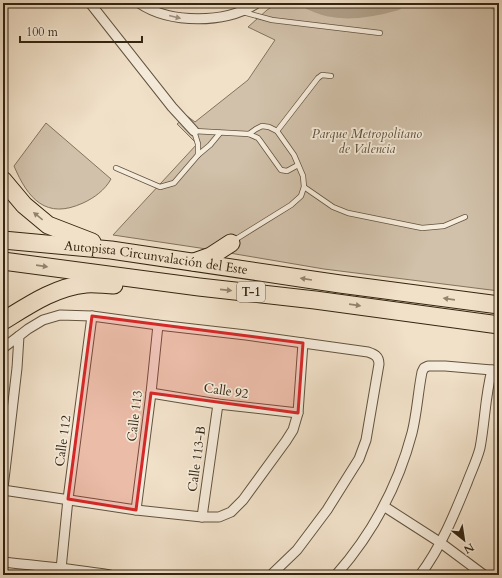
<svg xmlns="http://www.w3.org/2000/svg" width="502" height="578" font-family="Cardo,serif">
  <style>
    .green { fill: #d1c1aa; stroke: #82735e }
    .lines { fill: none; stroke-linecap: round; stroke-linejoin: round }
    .river { stroke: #b1a18a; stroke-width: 15 }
    .service-casing { stroke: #63543f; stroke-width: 6 }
    .minor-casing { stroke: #63543f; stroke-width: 11 }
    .motorway-casing { stroke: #342511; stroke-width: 19 }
    .service { stroke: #f6ecdc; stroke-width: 4.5 }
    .minor { stroke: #f6ecdc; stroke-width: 9 }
    .motorway { stroke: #f1e1c9; stroke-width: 17 }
    .oneway { fill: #9f9281 }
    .oneway2 { fill: #92836d }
    .marked { fill: #d62828; fill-opacity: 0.2; stroke: #d62828; stroke-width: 3; stroke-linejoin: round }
    .labels { text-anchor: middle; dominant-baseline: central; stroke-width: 3.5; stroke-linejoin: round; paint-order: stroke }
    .shield { fill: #f6ecdc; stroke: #6e614e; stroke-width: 1 }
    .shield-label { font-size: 12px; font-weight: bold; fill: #342511 }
    .park-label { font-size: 13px; font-style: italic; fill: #5b4c37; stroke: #f6ecdc }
    .street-label { font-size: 13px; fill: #342511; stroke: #f6ecdc }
  </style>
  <rect width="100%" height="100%" fill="#f1e1c9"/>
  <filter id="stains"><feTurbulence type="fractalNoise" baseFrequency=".005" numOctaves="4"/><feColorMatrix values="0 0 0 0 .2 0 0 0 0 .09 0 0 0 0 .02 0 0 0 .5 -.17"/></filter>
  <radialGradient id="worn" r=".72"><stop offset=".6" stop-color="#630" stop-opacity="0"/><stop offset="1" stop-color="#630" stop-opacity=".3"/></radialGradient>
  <g class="green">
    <path d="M 165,3 L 227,3 C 207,8 185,8 165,3 Z"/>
    <path d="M 278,3 L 296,3 L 317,8 L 340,12 L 393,3 L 490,3 L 494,6 L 499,17 L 499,291 L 324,269 L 200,248 L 113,235 L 197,144 L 177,124 L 187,116 L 195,122 L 248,80 L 275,40 L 248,27 L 267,10 Z"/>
    <path d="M 46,123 L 111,179 C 105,190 94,198 83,203 C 46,220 28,199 14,166 Z"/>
  </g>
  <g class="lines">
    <g class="river">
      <path d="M 311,3 C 317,5 323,8 329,9 C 351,14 375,9 396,3"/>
      <path d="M 496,3 L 499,5"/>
    </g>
    <g class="service-casing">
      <g id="service">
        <path d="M 243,12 L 272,20 L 380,33"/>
        <path d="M 277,131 L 318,78 L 322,75 L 331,76"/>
        <path d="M 198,155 L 210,145 L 220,133"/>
        <path d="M 116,168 L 160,187 L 174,183 L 198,155 L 198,144 L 194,131 L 249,134 L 258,138 L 261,142 L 281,170 L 287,171 L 298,165"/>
        <path d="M 304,187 L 333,207 L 348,213 L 422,228 L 444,226 L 465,217"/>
        <path d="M 233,241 L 291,205 L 301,196 L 304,187 L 303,176 L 294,155 L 277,131 L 269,127 L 262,126 L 256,129 L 249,134"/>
        <path d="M 44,575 L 45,567"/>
      </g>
    </g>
    <g class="minor-casing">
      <g id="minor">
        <path d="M 90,3 L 172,107 L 194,131"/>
        <path d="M 139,3 C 170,24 226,24 257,3"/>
        <path d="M 3,348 L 19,336"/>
        <path d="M 151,393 L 218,404 L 298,413"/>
        <path d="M 3,488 L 17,368 L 19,336 L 28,329 L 43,320 L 60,315 L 92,316 L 158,325 L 246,335 L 368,352 C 374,354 379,356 379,364 L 366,440 L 359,459 L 327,510 L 297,550 L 271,575"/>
        <path d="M 3,490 L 136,510 L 202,517 L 219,517 L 231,512 L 243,500 L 286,441 L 293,430 L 298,413 L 303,343"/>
        <path d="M 385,507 L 441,543 L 484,575"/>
        <path d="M 136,510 L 151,393 L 158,325"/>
        <path d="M 202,517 L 218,404"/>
        <path d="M 3,562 C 39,566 75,569 110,575"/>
        <path d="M 61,569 L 68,499 L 92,316"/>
        <path d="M 336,575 C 372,534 398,486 412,433 C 417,413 418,392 422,372 L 424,368 L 428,366 L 445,366 L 492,370"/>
        <path d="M 420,575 C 441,547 454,515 467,483 C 471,472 477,460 480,448 C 485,422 485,396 492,370 L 499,371"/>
      </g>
    </g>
    <g class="motorway-casing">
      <g id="motorway">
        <path d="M 3,180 L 24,205 L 48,225 L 92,242"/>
        <path id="s1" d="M 3,240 L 111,250 L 340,284 L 499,305"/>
        <path d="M 3,261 L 199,287 L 315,300 L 499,325"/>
        <path d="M 194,262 L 211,256 L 231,243"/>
        <path d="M 3,321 C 29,305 55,287 86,284 C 95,283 105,285 114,285"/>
      </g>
    </g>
    <use href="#service" class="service"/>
    <use href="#minor" class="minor"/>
    <use href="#motorway" class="motorway"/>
  </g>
  <defs><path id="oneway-solid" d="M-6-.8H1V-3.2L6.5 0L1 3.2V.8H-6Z"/></defs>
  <use class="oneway" href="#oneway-solid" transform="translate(175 17) rotate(14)"/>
  <g class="oneway2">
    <use href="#oneway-solid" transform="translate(38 216) rotate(-141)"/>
    <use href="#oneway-solid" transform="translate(42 266) rotate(8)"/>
    <use href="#oneway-solid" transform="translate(306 279) rotate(-171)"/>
    <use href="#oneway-solid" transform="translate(226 290) rotate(6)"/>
    <use href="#oneway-solid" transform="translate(449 299) rotate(-172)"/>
    <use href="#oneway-solid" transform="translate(355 305) rotate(8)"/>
  </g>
  <path class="marked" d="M 92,316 L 303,343 L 298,413 L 151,393 L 136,510 L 68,499 Z"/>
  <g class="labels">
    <rect class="shield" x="237" y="282" width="28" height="20" rx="3"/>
    <g class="shield-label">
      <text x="251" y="292">T-1</text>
    </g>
    <g class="park-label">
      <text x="367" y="134">Parque Metropolitano<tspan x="367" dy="15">de Valencia</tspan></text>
    </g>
    <g class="street-label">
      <text stroke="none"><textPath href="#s1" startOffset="154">Autopista Circunvalación del Este</textPath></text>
      <text transform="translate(226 391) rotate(8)">Calle 92</text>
      <text transform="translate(135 416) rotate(-83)">Calle 113</text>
      <text transform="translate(63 441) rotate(-82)">Calle 112</text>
      <text transform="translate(197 459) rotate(-82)">Calle 113-B</text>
    </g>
  </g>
  <rect width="502" height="578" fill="none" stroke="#f1e1c9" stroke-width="16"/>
  <rect x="4" y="4" width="494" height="570" fill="none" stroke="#342511" stroke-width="2"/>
  <rect x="8" y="8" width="486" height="562" fill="none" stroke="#342511"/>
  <g transform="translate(464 540) rotate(150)" stroke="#f6ecdc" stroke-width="3" paint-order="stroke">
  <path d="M0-3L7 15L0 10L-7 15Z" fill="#342511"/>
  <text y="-6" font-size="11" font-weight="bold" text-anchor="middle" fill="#342511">N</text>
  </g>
  <path d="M20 36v6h122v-6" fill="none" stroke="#342511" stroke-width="2"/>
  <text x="26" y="36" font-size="12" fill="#342511" stroke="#f6ecdc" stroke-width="3" paint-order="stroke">100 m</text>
  <rect width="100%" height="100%" filter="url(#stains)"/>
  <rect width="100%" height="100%" fill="url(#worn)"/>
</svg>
